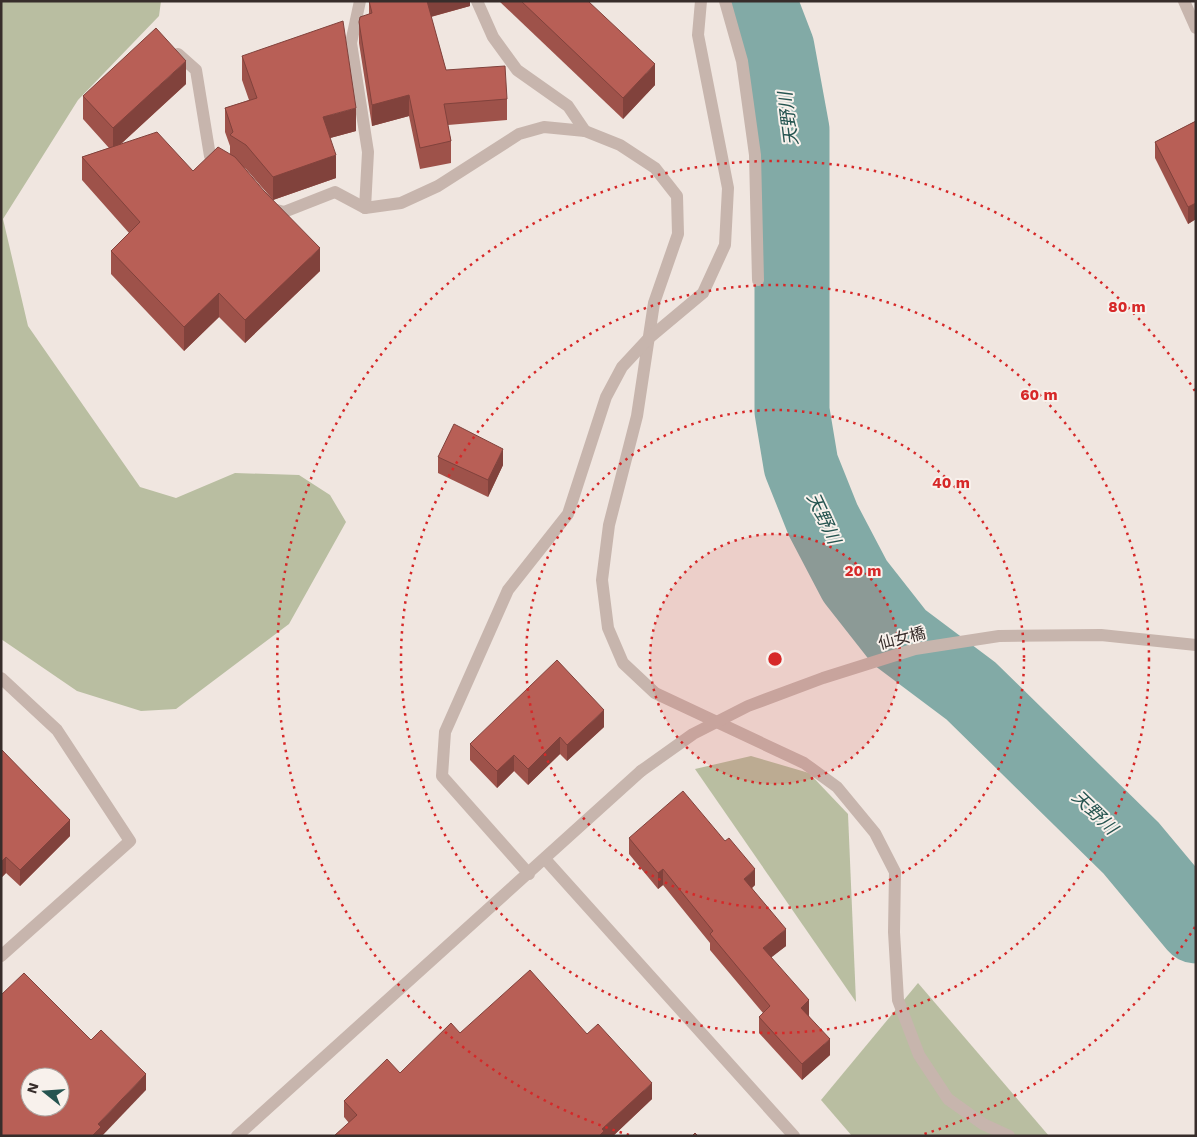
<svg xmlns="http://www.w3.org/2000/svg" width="1197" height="1137" font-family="'Work Sans','Noto Sans JP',sans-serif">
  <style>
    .green { fill: #b9bea1 }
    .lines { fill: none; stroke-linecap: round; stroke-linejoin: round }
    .river { stroke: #82aaa6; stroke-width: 75 }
    .minor { stroke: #c7b5ad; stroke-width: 12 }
    .tertiary { stroke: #c7b5ad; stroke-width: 12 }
    .tertiary-bridge { stroke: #c7b5ad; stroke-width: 12 }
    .wall { fill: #9e524a }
    .shaded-wall { fill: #81423c }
    .building { fill: #b85f56; stroke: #81423c; fill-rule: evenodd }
    .ring { fill: none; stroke: #d62828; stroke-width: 2.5; stroke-dasharray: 2.5 5 }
    .labels { text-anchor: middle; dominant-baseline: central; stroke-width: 4; stroke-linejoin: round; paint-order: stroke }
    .street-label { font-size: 16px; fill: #372d2b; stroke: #f8f1ec }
    .water-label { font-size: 18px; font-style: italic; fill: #255450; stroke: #f8f1ec }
    .centre { fill: #d62828; stroke: #f8f1ec; stroke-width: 2.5 }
    .ring-label { font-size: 15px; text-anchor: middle; font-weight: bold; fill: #d62828; stroke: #f8f1ec; stroke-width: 4; stroke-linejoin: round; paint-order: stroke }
  </style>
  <rect width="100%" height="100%" fill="#f0e6e0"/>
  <g class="green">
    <path d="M 1,1 L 161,1 L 159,16 L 78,100 L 3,219 L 28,326 L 140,487 L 176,498 L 235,473 L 299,475 L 330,495 L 346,522 L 289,624 L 176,709 L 141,711 L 77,691 L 1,639 Z"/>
    <path d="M 751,756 L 809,773 L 848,814 L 856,1002 L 695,769 Z"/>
    <path d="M 918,983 L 1049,1136 L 852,1136 L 821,1100 Z"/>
  </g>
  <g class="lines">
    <path class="river" d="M 759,1 L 777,48 L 792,130 L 792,411 L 801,465 L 823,520 L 855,581 L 899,637 L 971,691 L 1131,848 L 1196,926"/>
    <g class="minor">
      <path d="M 360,1 L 351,43 L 368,152 L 365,208 L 401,203 L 438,186 L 519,134 L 544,127 L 585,131 L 620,145 L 655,168 L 677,196 L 678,234 L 654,303 L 637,416 L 609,525 L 602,580 L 608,628 L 623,663 L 655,693 L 804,763 L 837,787 L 875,833 L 895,872 L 894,932 L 898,1000 L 919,1055 L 948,1099 L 983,1124 L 1009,1136"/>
      <path d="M 477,1 L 493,37 L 517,70 L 568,106 L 585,131"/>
      <path d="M 725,1 L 742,61 L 755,155 L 758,280"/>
      <path d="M 1184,1 L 1196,28"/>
      <path d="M 178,54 L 196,70 L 210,156 L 222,164"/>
      <path d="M 269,208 L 284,212 L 335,192 L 365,208"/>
      <path d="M 1,678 L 57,730 L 130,841 L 1,956"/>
      <path d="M 529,874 L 442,776 L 445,732 L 508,590 L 568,514 L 606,397 L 622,367 L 648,339 L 703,293 L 725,245 L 728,188 L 698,35 L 701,1"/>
    </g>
    <g class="tertiary">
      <path d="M 545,859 L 794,1136"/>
      <path d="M 237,1136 L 641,771"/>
    </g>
    <path class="tertiary-bridge" d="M 641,771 L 693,734 L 748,706 L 823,678 L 915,649 L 999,636 L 1101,635 L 1196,645"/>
  </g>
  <g class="wall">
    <path d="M 369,1 L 470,1 L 470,6 L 431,17 L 446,70 L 507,99 L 507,120 L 448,125 L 451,141 L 451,163 L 420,169 L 409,116 L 372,126 L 359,43 L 359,22 L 369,14 Z"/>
    <path d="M 499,1 L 588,1 L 655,85 L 623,119 Z"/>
    <path d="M 242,56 L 356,131 L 330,138 L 336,178 L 273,200 L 246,169 L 243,167 L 320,271 L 245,343 L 219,317 L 184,351 L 111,274 L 111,251 L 129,233 L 82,180 L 82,157 L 109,148 L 83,119 L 83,96 L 186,84 L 121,144 L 193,171 L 230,154 L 230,146 L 225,132 L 225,108 L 249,100 L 242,80 Z"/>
    <path d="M 1196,121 L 1196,219 L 1188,224 L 1155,158 L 1155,142 Z"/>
    <path d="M 438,457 L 503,465 L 488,497 L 438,473 Z"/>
    <path d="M 604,727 L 567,761 L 560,754 L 528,785 L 514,771 L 497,788 L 470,760 L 470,744 Z"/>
    <path d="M 1,749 L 70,836 L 20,886 L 6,873 L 1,878 Z"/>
    <path d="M 629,838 L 755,885 L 752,888 L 786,946 L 771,957 L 809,1016 L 830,1055 L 802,1080 L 759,1033 L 759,1017 L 763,1013 L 710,950 L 710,943 L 663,885 L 658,889 L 629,854 Z"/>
    <path d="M 460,1033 L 587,1034 L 652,1099 L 613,1136 L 334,1136 L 349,1123 L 344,1117 L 344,1101 L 400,1073 Z"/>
  </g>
  <g class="shaded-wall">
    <path d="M 426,1 L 470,1 L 470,6 L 426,18 Z"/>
    <path d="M 186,61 L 186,84 L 113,151 L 113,128 Z"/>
    <path d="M 655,64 L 655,85 L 623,119 L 623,98 Z"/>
    <path d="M 409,95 L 409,116 L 372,126 L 372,105 Z"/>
    <path d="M 356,108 L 356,131 L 323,140 L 323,117 Z"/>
    <path d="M 336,155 L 336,178 L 273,200 L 273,177 Z"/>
    <path d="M 1196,203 L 1196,219 L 1188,224 L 1188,207 Z"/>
    <path d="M 320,248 L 320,271 L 245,343 L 245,320 Z"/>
    <path d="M 219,293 L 219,317 L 184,351 L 184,327 Z"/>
    <path d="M 503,449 L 503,465 L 488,497 L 488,480 Z"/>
    <path d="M 604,710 L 604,727 L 567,761 L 567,745 Z"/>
    <path d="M 560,737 L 560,754 L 528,785 L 528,769 Z"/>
    <path d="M 514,755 L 514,771 L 497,788 L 497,771 Z"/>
    <path d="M 70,820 L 70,836 L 20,886 L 20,870 Z"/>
    <path d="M 6,857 L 6,873 L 1,878 L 1,862 Z"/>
    <path d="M 663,869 L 663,885 L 658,889 L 658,873 Z"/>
    <path d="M 755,869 L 755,885 L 744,895 L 744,879 Z"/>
    <path d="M 786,929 L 786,946 L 763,964 L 763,948 Z"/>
    <path d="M 809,1000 L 809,1016 L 801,1024 L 801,1008 Z"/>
    <path d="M 830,1039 L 830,1055 L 802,1080 L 802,1064 Z"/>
    <path d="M 146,1074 L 146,1090 L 102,1136 L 92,1136 L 98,1124 Z"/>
    <path d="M 652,1083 L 652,1099 L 613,1136 L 599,1136 L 602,1129 Z"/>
  </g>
  <g class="building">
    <path d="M 369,1 L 427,1 L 446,70 L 505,66 L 507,99 L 444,104 L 451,141 L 420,148 L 409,95 L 372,105 L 359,22 L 360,17 L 372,13 Z"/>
    <path d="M 521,1 L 588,1 L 655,64 L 623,98 Z"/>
    <path d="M 343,21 L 356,108 L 323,117 L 336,155 L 273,177 L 246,145 L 230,135 L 233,132 L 225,108 L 257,98 L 242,56 Z"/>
    <path d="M 156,28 L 186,61 L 113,128 L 83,96 Z"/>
    <path d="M 1196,121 L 1196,203 L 1188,207 L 1155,142 Z"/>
    <path d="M 157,132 L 193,171 L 218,147 L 235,157 L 264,191 L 320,248 L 245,320 L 219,293 L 184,327 L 111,251 L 140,222 L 82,157 Z"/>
    <path d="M 454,424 L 503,449 L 488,480 L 438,457 Z"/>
    <path d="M 557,660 L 604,710 L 567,745 L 560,737 L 528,769 L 514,755 L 497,771 L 470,744 Z"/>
    <path d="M 1,749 L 70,820 L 20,870 L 6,857 L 1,862 Z"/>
    <path d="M 683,791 L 725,841 L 729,838 L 755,869 L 744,879 L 786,929 L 763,948 L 809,1000 L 801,1008 L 830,1039 L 802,1064 L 759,1017 L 770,1006 L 710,934 L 713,931 L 663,869 L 658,873 L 629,838 Z"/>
    <path d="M 530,970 L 587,1034 L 598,1024 L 652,1083 L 602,1129 L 604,1131 L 599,1136 L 334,1136 L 357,1115 L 344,1101 L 387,1059 L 400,1073 L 451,1023 L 460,1033 Z"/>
    <path d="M 24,973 L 91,1040 L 101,1030 L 146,1074 L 98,1124 L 101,1127 L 92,1136 L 1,1136 L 1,995 ZM 30,1077 L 60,1077 L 60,1107 L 30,1107 Z"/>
    <path d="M 695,1133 L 698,1136 L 692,1136 Z"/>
  </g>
  <circle cx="775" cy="659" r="125" fill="#d62828" fill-opacity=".12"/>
  <g class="ring">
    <circle cx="775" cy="659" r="125"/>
    <circle cx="775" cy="659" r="249"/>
    <circle cx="775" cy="659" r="374"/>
    <path d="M1195 927A498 498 0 0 1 921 1135M629 1135A498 498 0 1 1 1195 391"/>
  </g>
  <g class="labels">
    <g class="street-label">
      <text transform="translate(902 638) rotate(-14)">仙女橋</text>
    </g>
    <g class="water-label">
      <text transform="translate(788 119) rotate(-97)">天野川</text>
      <text transform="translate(824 518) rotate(65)">天野川</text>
      <text transform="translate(1095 812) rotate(44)">天野川</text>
    </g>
  </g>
  <circle cx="775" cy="659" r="8" class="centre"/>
  <g class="ring-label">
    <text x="1127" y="312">80 m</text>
    <text x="1039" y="400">60 m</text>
    <text x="951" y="488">40 m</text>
    <text x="863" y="576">20 m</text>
  </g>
  <rect width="1197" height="1137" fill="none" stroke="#372d2b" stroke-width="5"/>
  <g transform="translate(45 1092) rotate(287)"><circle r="24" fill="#f8f1ec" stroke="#aba39f"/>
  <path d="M0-4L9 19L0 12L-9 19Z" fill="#255450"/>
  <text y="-8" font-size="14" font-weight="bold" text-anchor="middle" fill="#372d2b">N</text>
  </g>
</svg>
